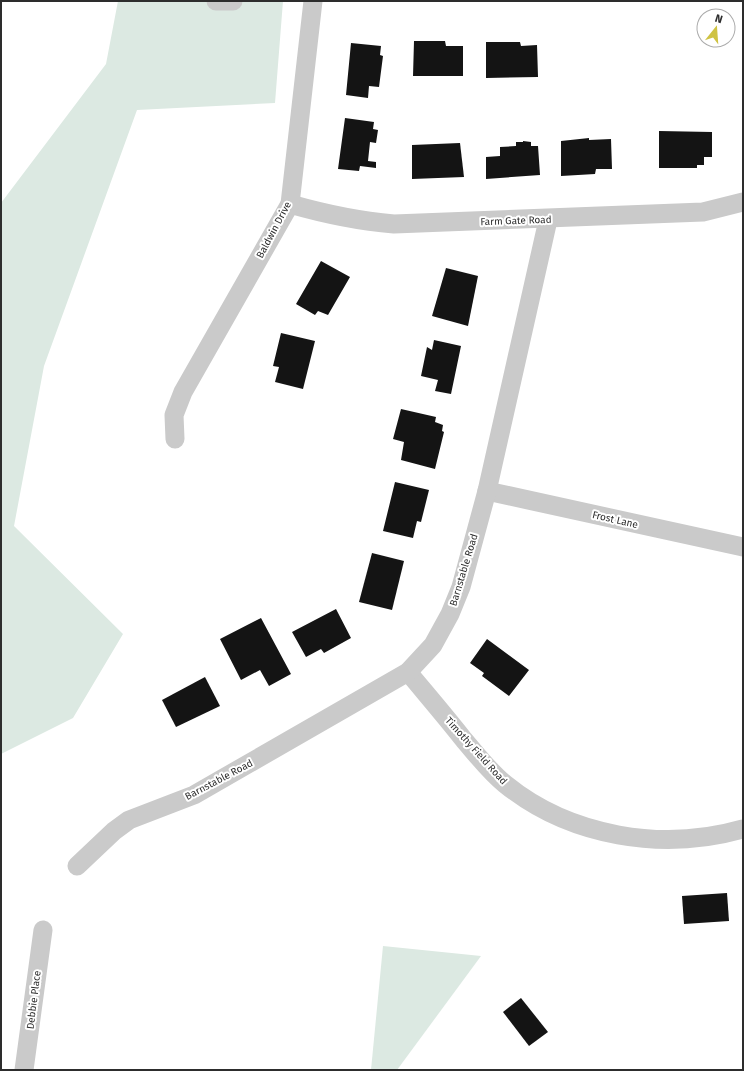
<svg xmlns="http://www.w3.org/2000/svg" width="744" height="1071" font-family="'Fira Sans',sans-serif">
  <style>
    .green { fill: #dce9e2 }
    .building { fill: #141414 }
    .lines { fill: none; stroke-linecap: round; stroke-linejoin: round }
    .street { stroke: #cacaca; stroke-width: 19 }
    .labels { text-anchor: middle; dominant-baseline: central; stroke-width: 4; stroke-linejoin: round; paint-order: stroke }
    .street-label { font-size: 10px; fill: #2d2d2d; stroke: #fff }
  </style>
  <rect width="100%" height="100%" fill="#fff"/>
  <g class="green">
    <path d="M 118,1 L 283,1 L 275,103 L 137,110 L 44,366 L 14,526 L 123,634 L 73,718 L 1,754 L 1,203 L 106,64 Z"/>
    <path d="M 383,946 L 481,956 L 397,1070 L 371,1070 Z"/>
  </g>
  <g class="building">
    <path d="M 414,41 L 445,41 L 446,46 L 463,46 L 463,76 L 413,76 Z"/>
    <path d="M 486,42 L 520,42 L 521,46 L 537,45 L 538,77 L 486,78 Z"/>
    <path d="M 351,43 L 381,46 L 380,55 L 383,56 L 379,87 L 369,86 L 368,98 L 346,95 Z"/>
    <path d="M 345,118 L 374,122 L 373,129 L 378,130 L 376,143 L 370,142 L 368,161 L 376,162 L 376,168 L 360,166 L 359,171 L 338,169 Z"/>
    <path d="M 659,131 L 712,132 L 712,157 L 704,157 L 704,165 L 697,165 L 697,168 L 659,168 Z"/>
    <path d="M 589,138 L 589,140 L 611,139 L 612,169 L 596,169 L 595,174 L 561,176 L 561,141 Z"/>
    <path d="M 523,141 L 531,142 L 531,146 L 538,146 L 540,175 L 486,179 L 486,157 L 500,156 L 500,147 L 516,146 L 516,142 L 523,142 Z"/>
    <path d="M 460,143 L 464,177 L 412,179 L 412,145 Z"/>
    <path d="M 321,261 L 350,277 L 328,315 L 318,311 L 315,315 L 296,304 Z"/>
    <path d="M 446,268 L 478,276 L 468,326 L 432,316 Z"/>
    <path d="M 281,333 L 315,341 L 303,389 L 275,382 L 279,367 L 273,366 Z"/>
    <path d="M 434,340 L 461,346 L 451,394 L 435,391 L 438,380 L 421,376 L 427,347 L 432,350 Z"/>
    <path d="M 401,409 L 436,417 L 435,422 L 443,425 L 442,431 L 444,432 L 435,469 L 401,460 L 404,442 L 393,439 Z"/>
    <path d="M 395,482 L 429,490 L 421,522 L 417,521 L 413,538 L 383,531 Z"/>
    <path d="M 372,553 L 404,561 L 392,610 L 359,602 Z"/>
    <path d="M 336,609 L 351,638 L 324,653 L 321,649 L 306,657 L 292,632 Z"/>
    <path d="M 261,618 L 291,674 L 269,686 L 260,670 L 241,680 L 220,639 Z"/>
    <path d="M 487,639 L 529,670 L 509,696 L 482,676 L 484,673 L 470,663 Z"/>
    <path d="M 205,677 L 220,706 L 176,727 L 162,700 Z"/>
    <path d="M 727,893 L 729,921 L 684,924 L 682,896 Z"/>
    <path d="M 521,998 L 548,1032 L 529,1046 L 503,1012 Z"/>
  </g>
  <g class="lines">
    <g class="street">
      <path d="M 216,1 L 233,1"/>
      <path d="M 290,204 C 325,214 358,221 394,224 L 703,212 L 743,202"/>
      <path d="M 175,439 L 174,415 L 183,392 L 290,204 L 313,1"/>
      <path d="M 487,491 L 743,547"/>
      <path d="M 408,672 C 427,695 446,717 464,740 C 477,755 490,772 505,784 C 570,837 663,852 743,829"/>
      <path d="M 77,866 L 114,831 L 129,820 L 194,795 L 408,672 L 433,645 L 450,614 L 461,587 L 487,491 L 548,220"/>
      <path d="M 24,1070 L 43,930"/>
    </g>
  </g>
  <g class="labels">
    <g class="street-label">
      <text transform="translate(516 221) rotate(-2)">Farm Gate Road</text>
      <text transform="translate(274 230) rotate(-62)">Baldwin Drive</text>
      <text transform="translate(615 520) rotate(13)">Frost Lane</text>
      <text transform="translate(464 570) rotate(-73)">Barnstable Road</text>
      <text transform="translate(476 751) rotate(48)">Timothy Field Road</text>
      <text transform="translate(219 780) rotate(-28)">Barnstable Road</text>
      <text transform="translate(34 1000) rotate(-83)">Debbie Place</text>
    </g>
  </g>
  <rect width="744" height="1071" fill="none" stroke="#2d2d2d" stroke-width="4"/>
  <g transform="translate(716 28) rotate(17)"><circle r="19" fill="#ffffff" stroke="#ababab"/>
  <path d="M0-3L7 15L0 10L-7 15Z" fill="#cfc343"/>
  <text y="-6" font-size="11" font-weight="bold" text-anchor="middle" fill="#2d2d2d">N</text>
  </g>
</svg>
